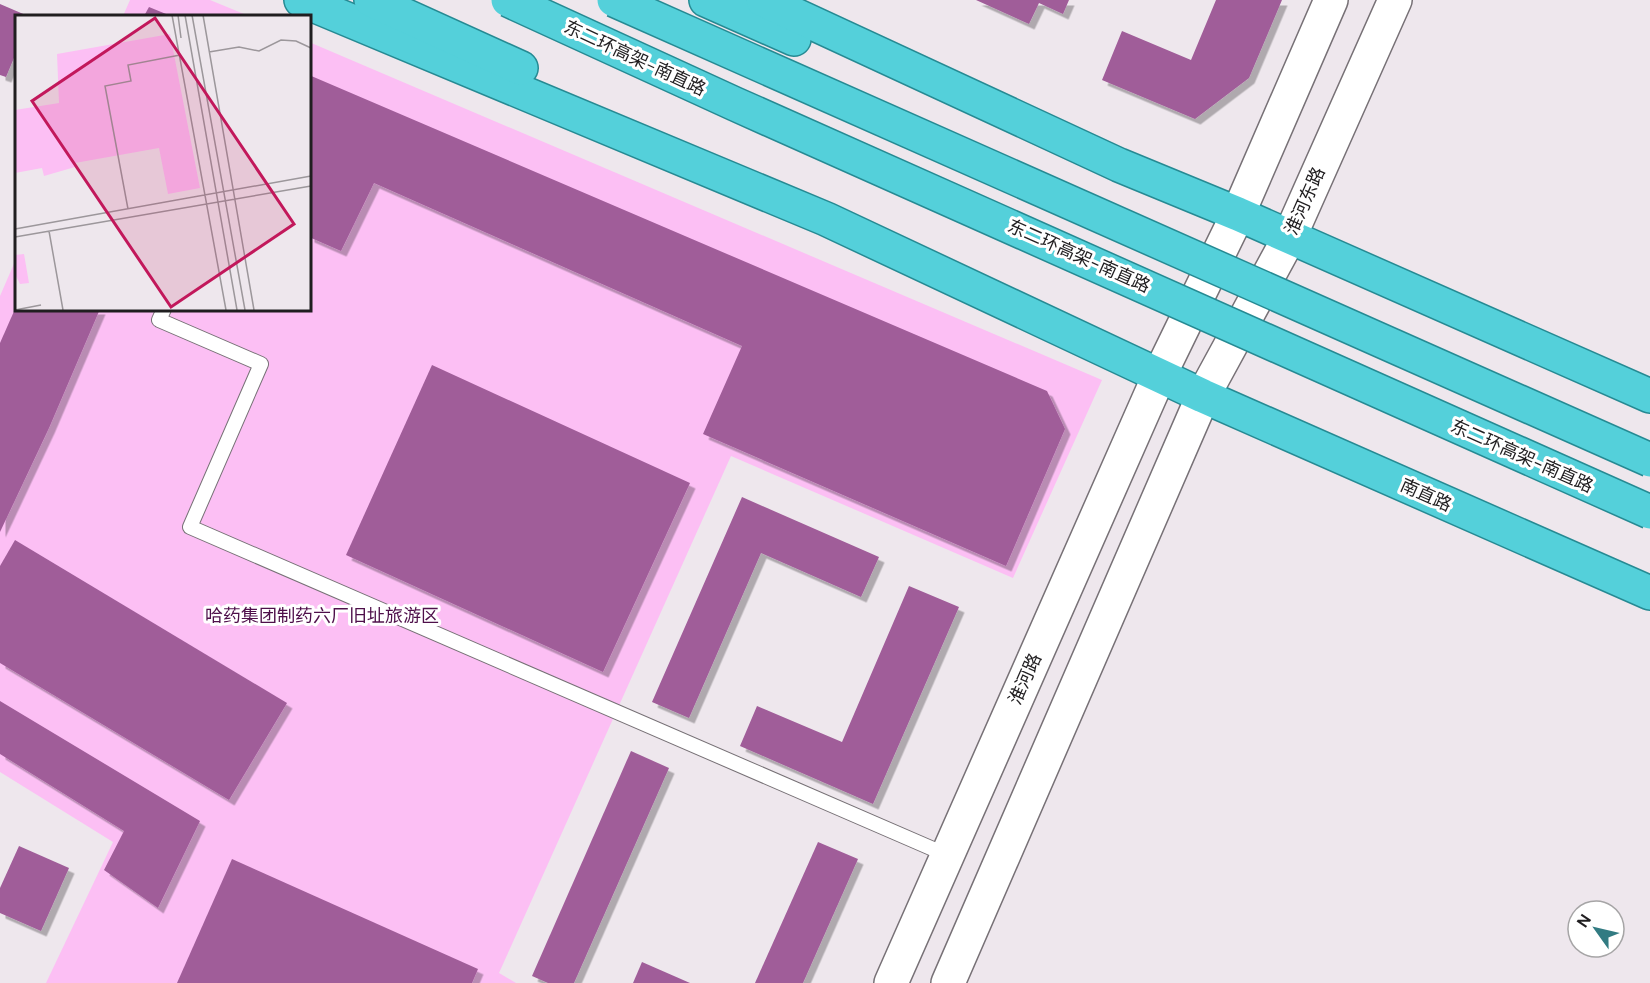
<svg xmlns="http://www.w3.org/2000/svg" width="1650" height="983" font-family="'DM Sans','Noto Sans SC',sans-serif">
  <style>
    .green { fill: #fcbff4 }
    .building { fill: #a05d99; filter: url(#shadow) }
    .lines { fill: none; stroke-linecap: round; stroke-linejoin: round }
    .service-casing { stroke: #777176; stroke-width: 16 }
    .secondary-casing { stroke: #777176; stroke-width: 36 }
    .trunk-casing { stroke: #268a93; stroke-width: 36 }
    .service { stroke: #fff; stroke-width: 14 }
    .secondary { stroke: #fff; stroke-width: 33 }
    .trunk { stroke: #54d0da; stroke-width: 33 }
    .trunk-bridge-casing { stroke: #268a93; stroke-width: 36; stroke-linecap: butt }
    .trunk-bridge { stroke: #54d0da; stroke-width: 33 }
    .labels { text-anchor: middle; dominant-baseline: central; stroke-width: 6; stroke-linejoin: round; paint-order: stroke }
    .street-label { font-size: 18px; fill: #201e20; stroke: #fff }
    .park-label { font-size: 18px; fill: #4e0f4a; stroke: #fff }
    .inset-road { fill: none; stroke: #9c979b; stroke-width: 1.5 }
    .view { fill: #c2185b; fill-opacity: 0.15; stroke: #c2185b; stroke-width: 3 }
    .inset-edge { fill: none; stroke: #201e20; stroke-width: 3 }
  </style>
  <defs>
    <filter id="shadow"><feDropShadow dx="5.5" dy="5.5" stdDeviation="0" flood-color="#0004"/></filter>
  </defs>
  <rect width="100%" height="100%" fill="#eee7ed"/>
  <g class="green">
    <path d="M 130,0 L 210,0 L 249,16 L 123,16 Z"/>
    <path d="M 309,42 L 1102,380 L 1013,578 L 731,456 L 499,973 L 516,983 L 46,983 L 113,842 L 0,772 L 0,296 L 16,259 L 16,309 L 309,309 Z"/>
  </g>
  <g class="building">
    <path d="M 976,0 L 1069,0 L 1063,14 L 1039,3 L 1029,24 Z"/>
    <path d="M 1216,0 L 1282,0 L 1249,78 L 1195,119 L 1102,80 L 1122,31 L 1191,60 Z"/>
    <path d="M 0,4 L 28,16 L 16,16 L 16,53 L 6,77 L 0,75 Z"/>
    <path d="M 149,7 L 171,16 L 144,16 Z"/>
    <path d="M 309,75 L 1047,391 L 1065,429 L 1006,566 L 703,434 L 742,346 L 374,183 L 341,251 L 309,237 Z"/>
    <path d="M 15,309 L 100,309 L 49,428 L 0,532 L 0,343 Z"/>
    <path d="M 432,365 L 690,483 L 603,672 L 346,555 Z"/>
    <path d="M 742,497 L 879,557 L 861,597 L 761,553 L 689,718 L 652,702 Z"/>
    <path d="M 15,540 L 287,703 L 229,800 L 0,663 L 0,566 Z"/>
    <path d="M 909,586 L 959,607 L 873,804 L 740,746 L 757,706 L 842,742 Z"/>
    <path d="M 0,701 L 200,821 L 158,908 L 104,870 L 124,831 L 0,754 Z"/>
    <path d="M 631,751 L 669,768 L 574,983 L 548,983 L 532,976 Z"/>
    <path d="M 818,842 L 858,859 L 803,983 L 755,983 Z"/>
    <path d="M 19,846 L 69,868 L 41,931 L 0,913 L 0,888 Z"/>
    <path d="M 232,859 L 478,969 L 472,983 L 177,983 Z"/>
    <path d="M 642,962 L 690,983 L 633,983 Z"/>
  </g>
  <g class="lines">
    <g class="service-casing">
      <path id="service" d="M 164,309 L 159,320 L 261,364 L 190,527 L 947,855"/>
    </g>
    <g class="secondary-casing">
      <g id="secondary">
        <path d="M 891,983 L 1159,376 L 1238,214 L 1331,0"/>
        <path d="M 948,983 L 1203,396 L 1289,238 L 1395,0"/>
      </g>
    </g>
    <g class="trunk-casing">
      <g id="trunk">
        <path d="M 301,0 L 826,219 L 1203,396 L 1650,593"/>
        <path d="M 371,0 L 521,68"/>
        <path d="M 706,0 L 794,39"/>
        <path d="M 763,0 L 1119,165 L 1238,214 L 1650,396"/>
      </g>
    </g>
    <use href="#service" class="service"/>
    <use href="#secondary" class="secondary"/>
    <use href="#trunk" class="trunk"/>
    <g class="trunk-bridge-casing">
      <g id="trunk-bridge">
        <path d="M 508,0 L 735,104 L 1650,512"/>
        <path d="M 614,0 L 1650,460"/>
      </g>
    </g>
    <use href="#trunk-bridge" class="trunk-bridge"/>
  </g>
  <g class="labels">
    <g class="street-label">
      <text transform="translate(635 58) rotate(25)">东二环高架-南直路</text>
      <text transform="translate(1305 201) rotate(-66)">淮河东路</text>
      <text transform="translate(1079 256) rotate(24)">东二环高架-南直路</text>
      <text transform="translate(1522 456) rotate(24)">东二环高架-南直路</text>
      <text transform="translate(1426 495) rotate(24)">南直路</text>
      <text transform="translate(1025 679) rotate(-66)">淮河路</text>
    </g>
    <g class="park-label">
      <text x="322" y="616">哈药集团制药六厂旧址旅游区</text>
    </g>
  </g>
  <g transform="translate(15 15)">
    <rect width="296" height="296" fill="#eee7ed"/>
    <path d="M 155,19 L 185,173 L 153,179 L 144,133 L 60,148 L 60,152 L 29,161 L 27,153 L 0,158 L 0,95 L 44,88 L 42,39 ZM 9,239 L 14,268 L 5,269 L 0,259 L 0,240 Z" fill="#fcbff4"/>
    <path class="inset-road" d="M 157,0 L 211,295M 163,0 L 166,23M 170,0 L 222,295M 177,0 L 230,295M 188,0 L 239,295M 194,37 L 224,32 L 244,36 L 266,25 L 281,26 L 296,33M 113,194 L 90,71 L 116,66 L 113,50 L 165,40M 0,214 L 296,161M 34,216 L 48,295M 0,222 L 296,171M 0,295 L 26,290"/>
    <path class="view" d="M 140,3 L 279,209 L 156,292 L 17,86 Z"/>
    <rect width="296" height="296" class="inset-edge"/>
  </g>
  <g transform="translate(1596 929) rotate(304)"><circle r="28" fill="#ffffff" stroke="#a6a5a6" stroke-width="1.5"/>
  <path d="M0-4.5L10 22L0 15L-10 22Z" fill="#327b82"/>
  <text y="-9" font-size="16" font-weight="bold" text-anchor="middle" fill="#201e20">N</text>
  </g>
</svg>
